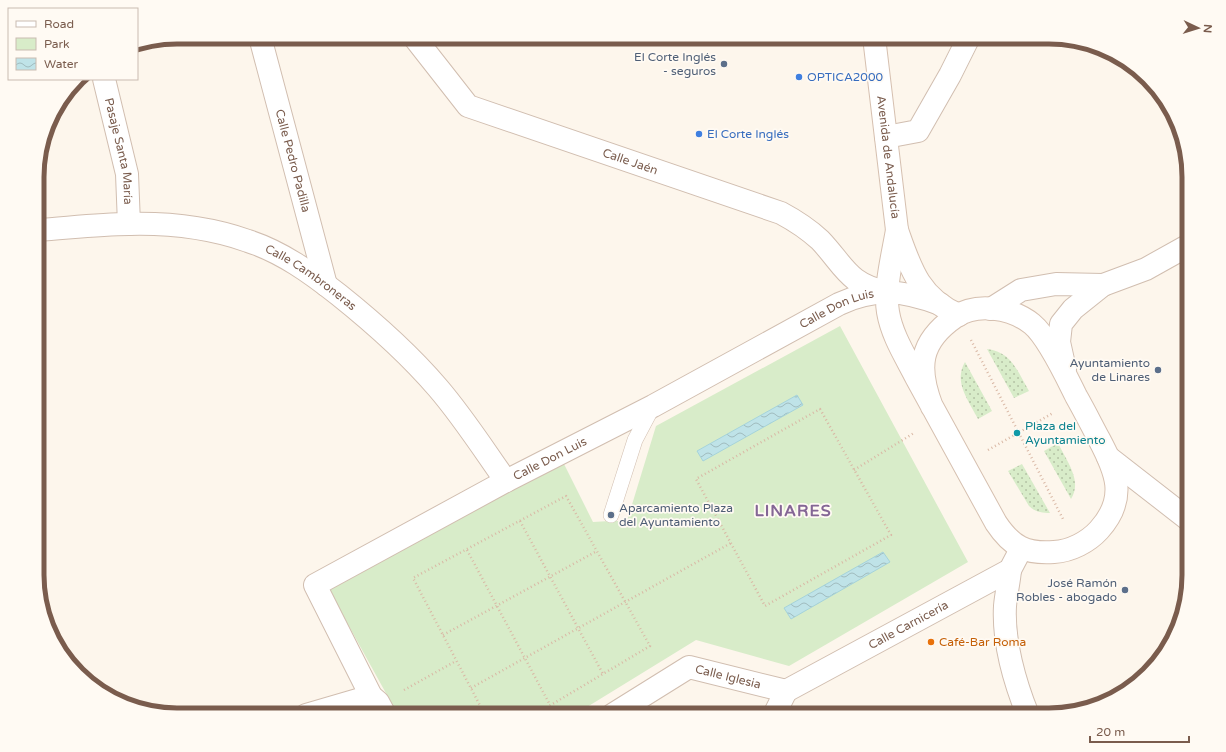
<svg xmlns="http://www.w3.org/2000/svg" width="1226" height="752" font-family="'Varela Round',sans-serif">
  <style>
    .green { fill: #d8ecc9 }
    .garden { fill: url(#garden-dots) }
    .water { fill: url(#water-waves); stroke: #a5d3da }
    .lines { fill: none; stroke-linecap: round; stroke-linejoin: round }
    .service-casing { stroke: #d1beb0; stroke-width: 16 }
    .minor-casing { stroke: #d1beb0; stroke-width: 24 }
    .tertiary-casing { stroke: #d1beb0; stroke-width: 24 }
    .secondary-casing { stroke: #d6c0b0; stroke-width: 24 }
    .path { stroke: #d9b8a5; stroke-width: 2.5; stroke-dasharray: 1 3; stroke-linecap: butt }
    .service { stroke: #fff; stroke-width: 15 }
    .minor { stroke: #fff; stroke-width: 22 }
    .tertiary { stroke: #fff; stroke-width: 22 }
    .secondary { stroke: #fff; stroke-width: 22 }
    .service-dot { fill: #5c6f8a; stroke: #fffaf3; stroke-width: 1.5 }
    .shop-dot { fill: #3f7fe0; stroke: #fffaf3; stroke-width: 1.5 }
    .culture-dot { fill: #0f9aa8; stroke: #fffaf3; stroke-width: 1.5 }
    .food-dot { fill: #e8710a; stroke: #fffaf3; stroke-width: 1.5 }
    .labels { text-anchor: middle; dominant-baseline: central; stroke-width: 3.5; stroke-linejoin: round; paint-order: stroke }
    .service-label { font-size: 12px; fill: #4e5e75; stroke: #fffaf3; text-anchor: end }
    .shop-label { font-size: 12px; fill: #366cbe; stroke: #fffaf3; text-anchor: start }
    .street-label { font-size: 12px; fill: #7a5c4d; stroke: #fffaf3 }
    .culture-label { font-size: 12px; fill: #0d838f; stroke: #fffaf3; text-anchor: start }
    .food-label { font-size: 12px; fill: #c56008; stroke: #fffaf3; text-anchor: start }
    .district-label { font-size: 16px; font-weight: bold; letter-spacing: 1px; fill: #846695; stroke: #fffaf3 }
    .rim { fill: none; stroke: #7a5c4d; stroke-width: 5 }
  </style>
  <defs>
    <pattern id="garden-dots" width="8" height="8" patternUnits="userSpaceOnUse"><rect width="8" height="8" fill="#d8ecc9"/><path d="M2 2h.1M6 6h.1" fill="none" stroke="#b4c2a5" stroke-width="1.8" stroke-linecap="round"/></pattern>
    <pattern id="water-waves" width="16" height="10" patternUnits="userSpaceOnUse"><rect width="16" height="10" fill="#bfe3e8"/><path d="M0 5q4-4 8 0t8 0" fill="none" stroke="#a0bbbe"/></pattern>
  </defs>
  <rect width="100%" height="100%" fill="#fdf6ec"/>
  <path class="green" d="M 840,326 L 968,562 L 789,666 L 696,640 L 574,715 L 398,715 L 329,590 L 562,460 L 593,522 L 610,521 L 627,521 L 656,426 Z"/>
  <g class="garden">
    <path d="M 987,349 C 1012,352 1017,371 1029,391 L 1014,398 Z"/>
    <path d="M 965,362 L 992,411 L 978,419 C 969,401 953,382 965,362 Z"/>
    <path d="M 1058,443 C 1066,460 1083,481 1071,499 L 1044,451 Z"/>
    <path d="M 1022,464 L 1050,513 C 1042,513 1035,512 1029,506 L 1008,471 Z"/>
  </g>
  <g class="water">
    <path d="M 797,395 L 803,405 L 703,461 L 697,451 Z"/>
    <path d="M 883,552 L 890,562 L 791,619 L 784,608 Z"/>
  </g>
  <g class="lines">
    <g class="service-casing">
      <path id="service" d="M 611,515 L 635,440 L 653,406"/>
    </g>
    <g class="minor-casing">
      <g id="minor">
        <path id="s1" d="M 260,37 L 326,285"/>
        <path id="s2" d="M 104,79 L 127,174 L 129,224"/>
        <path d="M 886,137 L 918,131 L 950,75 L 969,37"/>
        <path id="s3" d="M 38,230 C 68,228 99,224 129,224 C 168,223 211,228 248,241 C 282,252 311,273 339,295 C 374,323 408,353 438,388 C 463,417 484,450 506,481"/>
        <path d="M 991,309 L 1021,290 L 1056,284 L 1103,285"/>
        <path d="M 1065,369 L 1059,342 L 1061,324 L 1073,309 L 1103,285 L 1146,269 L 1189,245"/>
        <path d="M 1010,570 C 1009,582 1006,594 1005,606 C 1003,641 1015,683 1028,715"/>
        <path id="s4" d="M 786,691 L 1010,570 L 1021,549"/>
        <path d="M 306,715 L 371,696"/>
        <path id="s5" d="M 385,715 L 378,702 L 371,696 L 315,585 L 506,481 L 653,406 L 839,304 C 876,287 902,290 940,304"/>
        <path id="s6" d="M 612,715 L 689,667 L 786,691"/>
        <path d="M 774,715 L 786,691"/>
      </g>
    </g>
    <g class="tertiary-casing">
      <g id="tertiary">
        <path id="s7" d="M 414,37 L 468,106 L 781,213 C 796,221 808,229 820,240 C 844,265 848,285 887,292"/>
        <path d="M 1108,457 L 1189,520"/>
      </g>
    </g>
    <g class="secondary-casing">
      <g id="secondary">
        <path id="s8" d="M 874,37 L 897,230 C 910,267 919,298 959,315"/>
        <path d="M 897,230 C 893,254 884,288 888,312 C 892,336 906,357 917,379 C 943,427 970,475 996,523 C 1012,547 1026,554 1054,552 C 1071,551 1088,542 1099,530 C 1128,498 1116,471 1099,439 C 1091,424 1084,410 1076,396 C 1066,376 1048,337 1032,324 C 1012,308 977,302 955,317 C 919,342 917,368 932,407"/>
      </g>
    </g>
    <g class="path">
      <path d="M 971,340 L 1064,521"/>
      <path d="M 820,409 L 891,535 L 765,606 L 696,479 Z"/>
      <path d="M 988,450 L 1053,413"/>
      <path d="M 854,470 L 914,433"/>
      <path d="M 520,521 L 603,674"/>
      <path d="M 467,550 L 550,705"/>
      <path d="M 443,635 L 597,551"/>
      <path d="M 471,688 L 731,543"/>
      <path d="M 404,690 L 456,661"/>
      <path d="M 485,715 L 413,578 L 566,496 L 650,646 L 534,715"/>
    </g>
    <use href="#service" class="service"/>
    <use href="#minor" class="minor"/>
    <use href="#tertiary" class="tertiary"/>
    <use href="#secondary" class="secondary"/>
  </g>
  <g class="service-dot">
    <circle cx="724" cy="64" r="4"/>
    <circle cx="1158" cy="370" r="4"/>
    <circle cx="611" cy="515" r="4"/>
    <circle cx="1125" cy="590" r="4"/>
  </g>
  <g class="shop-dot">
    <circle cx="799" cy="77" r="4"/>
    <circle cx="699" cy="134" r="4"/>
  </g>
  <circle class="culture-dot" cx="1017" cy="433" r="4"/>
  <circle class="food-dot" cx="931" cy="642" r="4"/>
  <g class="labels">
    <g class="service-label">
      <text x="716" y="57">El Corte Inglés<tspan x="716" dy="14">- seguros</tspan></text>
      <text x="1150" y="363">Ayuntamiento<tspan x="1150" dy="14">de Linares</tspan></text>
      <text x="619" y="508" text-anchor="start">Aparcamiento Plaza<tspan x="619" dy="14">del Ayuntamiento</tspan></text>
      <text x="1117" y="583">José Ramón<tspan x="1117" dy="14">Robles - abogado</tspan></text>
    </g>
    <g class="shop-label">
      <text x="807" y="77">OPTICA2000</text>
      <text x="707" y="134">El Corte Inglés</text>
    </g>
    <g class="street-label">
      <text stroke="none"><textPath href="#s2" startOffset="74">Pasaje Santa María</textPath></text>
      <text stroke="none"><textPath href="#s8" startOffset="121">Avenida de Andalucía</textPath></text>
      <text stroke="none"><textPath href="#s1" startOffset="128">Calle Pedro Padilla</textPath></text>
      <text stroke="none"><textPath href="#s7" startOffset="259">Calle Jaén</textPath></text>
      <text stroke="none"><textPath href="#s3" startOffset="285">Calle Cambroneras</textPath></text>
      <text stroke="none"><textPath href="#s5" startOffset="739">Calle Don Luis</textPath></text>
      <text stroke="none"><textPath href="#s5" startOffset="415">Calle Don Luis</textPath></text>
      <text stroke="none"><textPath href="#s4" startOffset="139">Calle Carnicería</textPath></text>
      <text stroke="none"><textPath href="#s6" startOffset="131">Calle Iglesia</textPath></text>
    </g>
    <g class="culture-label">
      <text x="1025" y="426">Plaza del<tspan x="1025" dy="14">Ayuntamiento</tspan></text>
    </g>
    <g class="food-label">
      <text x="939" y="642">Café-Bar Roma</text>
    </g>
    <g class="district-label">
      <text x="793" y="511">LINARES</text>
    </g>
  </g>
  <path d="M0 0H1226V752H0ZM177 44H1049A133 133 0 0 1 1182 177V575A133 133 0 0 1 1049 708H177A133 133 0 0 1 44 575V177A133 133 0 0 1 177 44Z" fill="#fffaf3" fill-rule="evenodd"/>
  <path class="rim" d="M177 44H1049A133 133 0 0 1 1182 177V575A133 133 0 0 1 1049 708H177A133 133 0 0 1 44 575V177A133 133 0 0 1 177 44Z"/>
  <rect x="8" y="8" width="130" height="72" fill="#fffaf3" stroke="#cabbb1"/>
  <rect x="16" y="21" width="20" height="6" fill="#ffffff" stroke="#cabbb1"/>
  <text x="44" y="28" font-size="12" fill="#7a5c4d">Road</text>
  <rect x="16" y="38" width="20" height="12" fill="#d8ecc9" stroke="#cabbb1"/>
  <text x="44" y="48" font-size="12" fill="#7a5c4d">Park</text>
  <rect x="16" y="58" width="20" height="12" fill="url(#water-waves)" stroke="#cabbb1"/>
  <text x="44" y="68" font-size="12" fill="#7a5c4d">Water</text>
  <g transform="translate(1198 28) rotate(94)" stroke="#fffaf3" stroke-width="3" paint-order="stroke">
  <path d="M0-3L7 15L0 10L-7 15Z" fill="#7a5c4d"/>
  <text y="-6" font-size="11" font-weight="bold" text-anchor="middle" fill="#7a5c4d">N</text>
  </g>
  <path d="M1090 736v6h99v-6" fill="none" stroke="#7a5c4d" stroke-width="2"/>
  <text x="1096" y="736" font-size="12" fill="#7a5c4d" stroke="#fffaf3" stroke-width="3" paint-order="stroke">20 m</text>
</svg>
